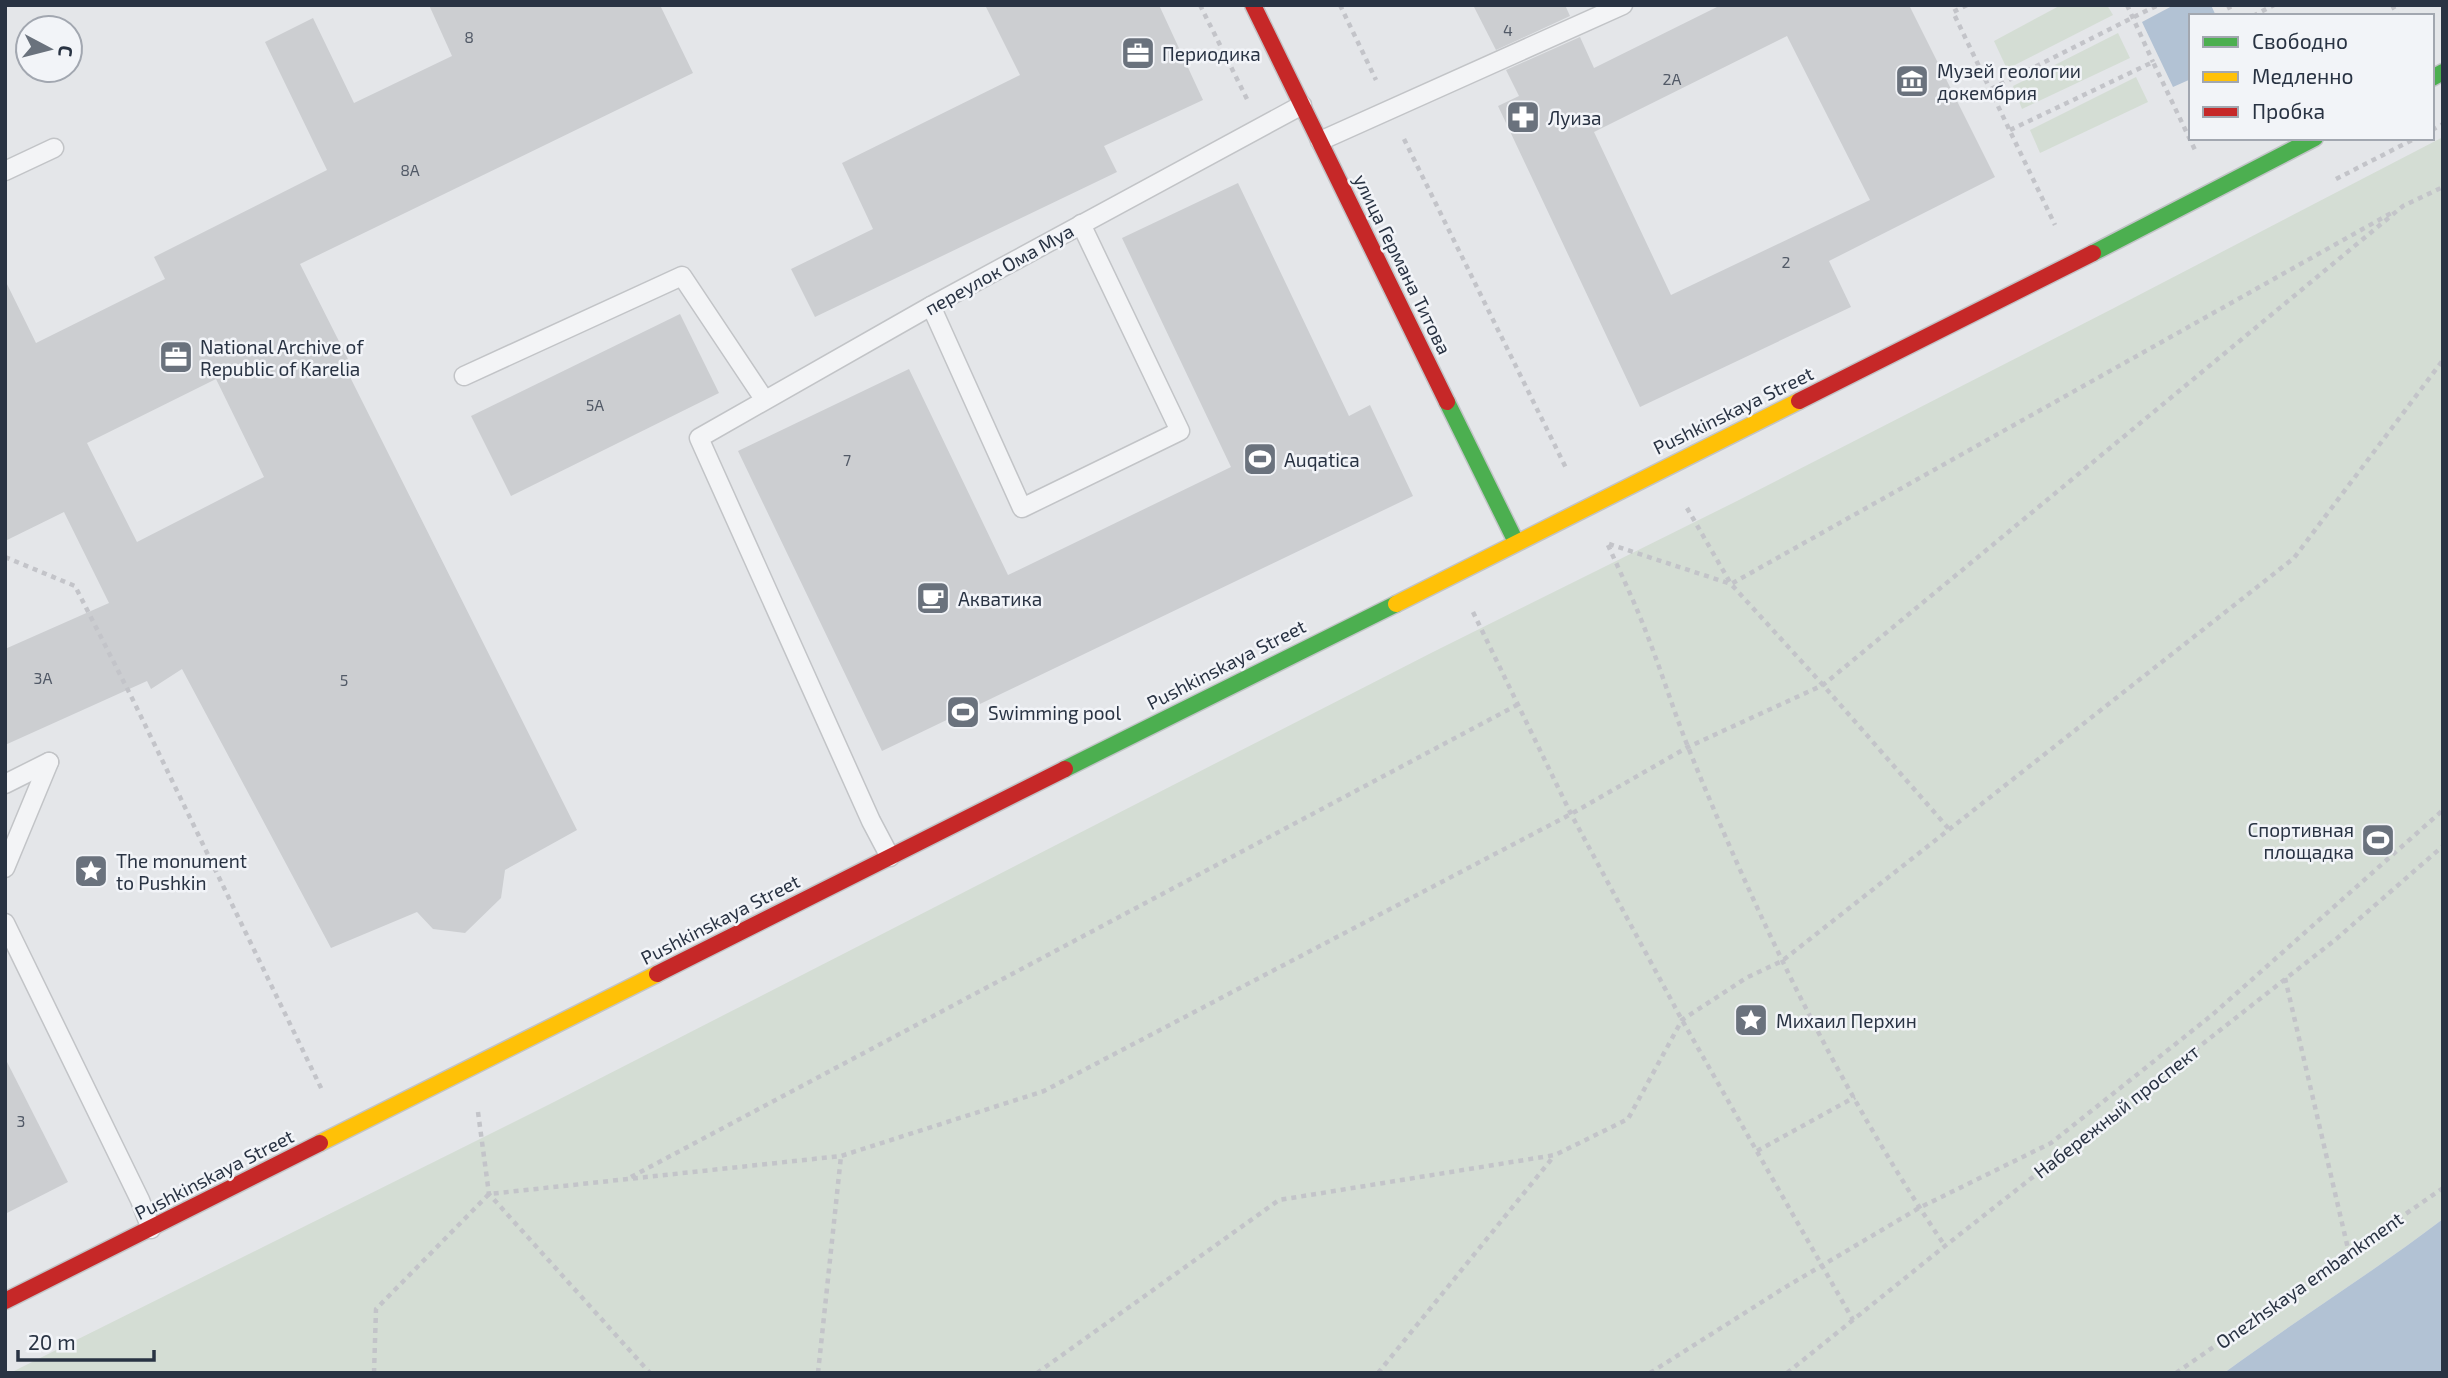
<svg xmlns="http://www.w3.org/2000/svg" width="2448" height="1378" font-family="'Exo 2',sans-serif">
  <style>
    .green { fill: #d4ddd4 }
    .water { fill: #b2c2d4 }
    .building { fill: #ccced1; fill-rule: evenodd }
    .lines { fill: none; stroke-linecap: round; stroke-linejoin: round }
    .lane-casing { stroke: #c2c4c7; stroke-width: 21 }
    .fast-casing { stroke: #c2c4c7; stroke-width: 19 }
    .slow-casing { stroke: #c2c4c7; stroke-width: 19 }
    .jam-casing { stroke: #c2c4c7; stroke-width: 19 }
    .path { stroke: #c3c4c9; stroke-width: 4.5; stroke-dasharray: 5 5; stroke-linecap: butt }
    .lane { stroke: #f3f4f6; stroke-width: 18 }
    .fast { stroke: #4caf50; stroke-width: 16 }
    .slow { stroke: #ffc107; stroke-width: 16 }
    .jam { stroke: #c62828; stroke-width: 16 }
    .labels { text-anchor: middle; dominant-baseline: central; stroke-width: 5; stroke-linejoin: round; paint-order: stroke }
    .number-label { font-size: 16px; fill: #525a67 }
    .poi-label { font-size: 19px; fill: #293343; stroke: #f2f4f8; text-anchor: start }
    .street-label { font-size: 19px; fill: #293343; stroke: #f2f4f8 }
  </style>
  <rect width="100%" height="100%" fill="#e4e6e9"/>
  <g class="green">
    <path d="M 2061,5 L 2107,5 L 2113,15 L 2007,69 L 1994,41 Z"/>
    <path d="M 2118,33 L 2130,58 L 2022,109 L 2013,86 Z"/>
    <path d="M 2136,77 L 2148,102 L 2040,153 L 2030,130 Z"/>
    <path d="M 2443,137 L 2443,1219 C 2372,1273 2296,1320 2224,1373 L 10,1373 L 550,1104 L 1433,652 L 1737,501 L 2114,308 Z"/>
  </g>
  <g class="water">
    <path d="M 2174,5 L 2211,5 L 2216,16 L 2191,16 L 2191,79 L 2173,87 L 2142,22 Z"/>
    <path d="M 2443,1219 L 2443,1373 L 2224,1373 C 2296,1320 2372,1273 2443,1219 Z"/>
  </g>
  <g class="building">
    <path d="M 429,5 L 660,5 L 693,73 L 300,264 L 354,371 L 348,373 L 577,830 L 505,870 L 501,898 L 465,933 L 433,929 L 417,912 L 331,948 L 182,669 L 151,689 L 147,681 L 5,745 L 5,649 L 109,603 L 64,512 L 5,541 L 5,280 L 36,343 L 165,279 L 154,257 L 327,170 L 265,42 L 313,18 L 354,103 L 452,56 ZM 216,379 L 264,477 L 137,542 L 87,443 Z"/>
    <path d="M 985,5 L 1159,5 L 1203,100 L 1104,146 L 1117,172 L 815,317 L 791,269 L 873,229 L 842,163 L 1020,75 Z"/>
    <path d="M 1473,5 L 1565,5 L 1570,16 L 1496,50 Z"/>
    <path d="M 1721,5 L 1909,5 L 1995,177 L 1829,261 L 1851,307 L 1640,407 L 1498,106 L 1519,96 L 1506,70 L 1580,37 L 1594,68 ZM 1787,36 L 1870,200 L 1671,295 L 1594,132 Z"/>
    <path d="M 1238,183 L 1349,416 L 1370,405 L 1413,496 L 882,751 L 738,451 L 909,369 L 1008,575 L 1231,467 L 1122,238 Z"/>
    <path d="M 680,314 L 719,393 L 511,496 L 471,416 Z"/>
    <path d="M 5,1058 L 68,1182 L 5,1214 Z"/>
  </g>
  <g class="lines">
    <g class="lane-casing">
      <g id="lane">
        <path d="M 1320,141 L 1623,5"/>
        <path d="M 5,171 L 54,148"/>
        <path d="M 931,306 L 1022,508 L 1180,431 L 1081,224"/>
        <path d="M 464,376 L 682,276 L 764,399"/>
        <path d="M 5,784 L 49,762"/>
        <path d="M 890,857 L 871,821 L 699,438 L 931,306 L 1302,105"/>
        <path d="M 5,868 L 49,762"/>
        <path d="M 5,923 L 140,1200 L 151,1229"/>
      </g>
    </g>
    <g class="fast-casing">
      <g id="fast">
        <path d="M 2432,78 L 2443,72"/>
        <path d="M 2093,253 L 2315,138"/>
        <path d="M 1447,402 L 1516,542"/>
        <path d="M 1065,769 L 1396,604"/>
      </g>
    </g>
    <g class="slow-casing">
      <g id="slow">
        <path d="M 1396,604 L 1799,401"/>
        <path d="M 320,1143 L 657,974"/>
      </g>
    </g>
    <g class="jam-casing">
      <g id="jam">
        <path d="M 1253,5 L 1447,402"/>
        <path d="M 1799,401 L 2093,253"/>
        <path d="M 657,974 L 1065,769"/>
        <path d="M 5,1301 L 320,1143"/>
      </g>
    </g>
    <g class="path">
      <path d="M 1200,5 L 1247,99"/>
      <path d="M 1340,5 L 1376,80"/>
      <path d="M 1967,5 L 1953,12 L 2055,225"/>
      <path d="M 2127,5 L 2153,62"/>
      <path d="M 2228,5 L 2233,16"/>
      <path d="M 2392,5 L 2398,16"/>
      <path d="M 2253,16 L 2274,5"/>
      <path d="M 1991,89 L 2158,5"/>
      <path d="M 2010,130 L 2153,62 L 2196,152"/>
      <path d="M 2432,130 L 2443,124"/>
      <path d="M 1404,139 L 1567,470"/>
      <path d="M 2336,179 L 2416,138"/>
      <path d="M 1687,508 L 1731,584 L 1823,685 L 1949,829"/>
      <path d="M 1609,544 L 1731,584 L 2393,212"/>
      <path d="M 1608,545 C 1621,574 1635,603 1646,632 C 1661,670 1673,709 1688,747 C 1758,920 1840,1091 1945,1246"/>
      <path d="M 5,557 L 75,586 L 134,702 L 323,1092"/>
      <path d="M 1473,612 L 1571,814 L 1682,1020 L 1853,1320"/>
      <path d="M 2285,978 L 2349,1253"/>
      <path d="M 478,1112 L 489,1194 L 650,1373"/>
      <path d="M 1757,1151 L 1855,1097"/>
      <path d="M 631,1177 L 1517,705"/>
      <path d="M 374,1373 L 376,1309 L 489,1194 L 841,1156 L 1044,1091 L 1571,814 L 1688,747 L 1823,685 L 2403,206 L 2443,187"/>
      <path d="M 818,1373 L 841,1156"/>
      <path d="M 1037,1373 L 1279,1200 L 1555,1155 L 1628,1119 L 1682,1020 L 1746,978 L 1782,961 L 2294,558 L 2443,360"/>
      <path d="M 1378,1373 L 1554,1156"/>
      <path d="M 1650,1373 L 1784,1288 L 1919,1208 L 2051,1143 L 2212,1015 L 2443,810"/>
      <path d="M 1787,1373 L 1945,1246 L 2335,940 L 2443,846"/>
      <path d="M 2176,1373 L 2443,1188"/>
    </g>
    <use href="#lane" class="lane"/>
    <use href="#fast" class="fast"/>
    <use href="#slow" class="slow"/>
    <use href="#jam" class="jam"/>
  </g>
  <defs>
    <g id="office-square" transform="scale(1.75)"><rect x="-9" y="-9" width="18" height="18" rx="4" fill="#6a727d" stroke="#f2f4f8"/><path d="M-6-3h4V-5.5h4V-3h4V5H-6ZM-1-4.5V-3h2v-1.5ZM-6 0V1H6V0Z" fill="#fff"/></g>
    <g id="museum-square" transform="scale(1.75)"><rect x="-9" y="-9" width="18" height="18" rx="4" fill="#6a727d" stroke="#f2f4f8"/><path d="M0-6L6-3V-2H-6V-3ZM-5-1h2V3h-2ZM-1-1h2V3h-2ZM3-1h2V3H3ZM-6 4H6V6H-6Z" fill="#fff"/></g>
    <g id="pharmacy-square" transform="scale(1.75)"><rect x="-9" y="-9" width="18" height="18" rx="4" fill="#6a727d" stroke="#f2f4f8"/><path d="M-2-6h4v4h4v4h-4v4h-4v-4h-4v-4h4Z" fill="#fff"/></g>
    <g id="stadium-square" transform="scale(1.75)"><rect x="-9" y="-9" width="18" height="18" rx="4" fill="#6a727d" stroke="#f2f4f8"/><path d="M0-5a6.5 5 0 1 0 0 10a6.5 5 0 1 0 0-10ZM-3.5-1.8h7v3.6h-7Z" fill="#fff"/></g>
    <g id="cafe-square" transform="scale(1.75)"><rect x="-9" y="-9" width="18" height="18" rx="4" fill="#6a727d" stroke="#f2f4f8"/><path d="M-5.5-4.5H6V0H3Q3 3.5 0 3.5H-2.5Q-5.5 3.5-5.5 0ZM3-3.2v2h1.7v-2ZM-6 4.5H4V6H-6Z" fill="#fff"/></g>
    <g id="sight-square" transform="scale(1.75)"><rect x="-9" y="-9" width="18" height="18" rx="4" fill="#6a727d" stroke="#f2f4f8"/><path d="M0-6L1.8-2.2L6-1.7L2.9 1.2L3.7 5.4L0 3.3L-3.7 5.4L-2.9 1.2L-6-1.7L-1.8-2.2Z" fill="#fff"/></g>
  </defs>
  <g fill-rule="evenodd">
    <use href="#office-square" x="1138" y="53"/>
    <use href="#museum-square" x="1912" y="81"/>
    <use href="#pharmacy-square" x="1523" y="117"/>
    <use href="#office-square" x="176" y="357"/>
    <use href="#stadium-square" x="1260" y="459"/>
    <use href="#cafe-square" x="933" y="598"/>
    <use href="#stadium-square" x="963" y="712"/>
    <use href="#stadium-square" x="2378" y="840"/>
    <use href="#sight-square" x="91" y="871"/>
    <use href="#sight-square" x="1751" y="1020"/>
  </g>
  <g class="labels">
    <g class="number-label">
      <text x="1508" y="29">4</text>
      <text x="469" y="36">8</text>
      <text x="1672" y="78">2А</text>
      <text x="410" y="169">8А</text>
      <text x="1786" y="261">2</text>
      <text x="595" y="404">5А</text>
      <text x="847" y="459">7</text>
      <text x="43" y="677">3А</text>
      <text x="344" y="679">5</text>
      <text x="21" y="1120">3</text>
    </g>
    <g class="poi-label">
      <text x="1162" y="53">Периодика</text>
      <text x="1937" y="70">Музей геологии<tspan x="1937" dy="22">докембрия</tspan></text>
      <text x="1548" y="117">Луиза</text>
      <text x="200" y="346">National Archive of<tspan x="200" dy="22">Republic of Karelia</tspan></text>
      <text x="1284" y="459">Auqatica</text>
      <text x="958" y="598">Акватика</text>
      <text x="988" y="712">Swimming pool</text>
      <text x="2354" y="829" text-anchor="end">Спортивная<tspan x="2354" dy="22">площадка</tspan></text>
      <text x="116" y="860">The monument<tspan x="116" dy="22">to Pushkin</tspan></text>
      <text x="1776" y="1020">Михаил Перхин</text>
    </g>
    <g class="street-label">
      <text transform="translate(1403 264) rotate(64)">улица Германа Титова</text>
      <text transform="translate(999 269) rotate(-29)">переулок Ома Муа</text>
      <text transform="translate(1733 410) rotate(-26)">Pushkinskaya Street</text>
      <text transform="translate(1226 664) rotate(-27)">Pushkinskaya Street</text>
      <text transform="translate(720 919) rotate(-27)">Pushkinskaya Street</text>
      <text transform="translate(2116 1111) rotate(-38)">Набережный проспект</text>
      <text transform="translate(214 1174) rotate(-27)">Pushkinskaya Street</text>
      <text transform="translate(2309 1280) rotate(-35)">Onezhskaya embankment</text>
    </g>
  </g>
  <rect width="2448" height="1378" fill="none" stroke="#293343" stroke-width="14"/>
  <rect x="2189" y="14" width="245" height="126" fill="#f2f4f8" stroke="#a2a7b0" stroke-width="2"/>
  <rect x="2203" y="37" width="35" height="10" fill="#4caf50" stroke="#a2a7b0" stroke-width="2"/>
  <text x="2252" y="49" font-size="21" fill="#293343">Свободно</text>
  <rect x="2203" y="72" width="35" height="10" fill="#ffc107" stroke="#a2a7b0" stroke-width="2"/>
  <text x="2252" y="84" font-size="21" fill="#293343">Медленно</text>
  <rect x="2203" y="107" width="35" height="10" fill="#c62828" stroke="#a2a7b0" stroke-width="2"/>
  <text x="2252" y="119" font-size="21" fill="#293343">Пробка</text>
  <g transform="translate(49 49) rotate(97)"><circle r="33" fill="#f2f4f8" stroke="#a2a7b0" stroke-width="2"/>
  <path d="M0-5L12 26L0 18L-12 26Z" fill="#6a727d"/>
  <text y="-10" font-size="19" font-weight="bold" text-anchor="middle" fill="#293343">С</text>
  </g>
  <path d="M18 1350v10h136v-10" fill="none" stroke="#293343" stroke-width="3.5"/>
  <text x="28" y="1350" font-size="21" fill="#293343" stroke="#f2f4f8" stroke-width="5" paint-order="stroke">20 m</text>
</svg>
